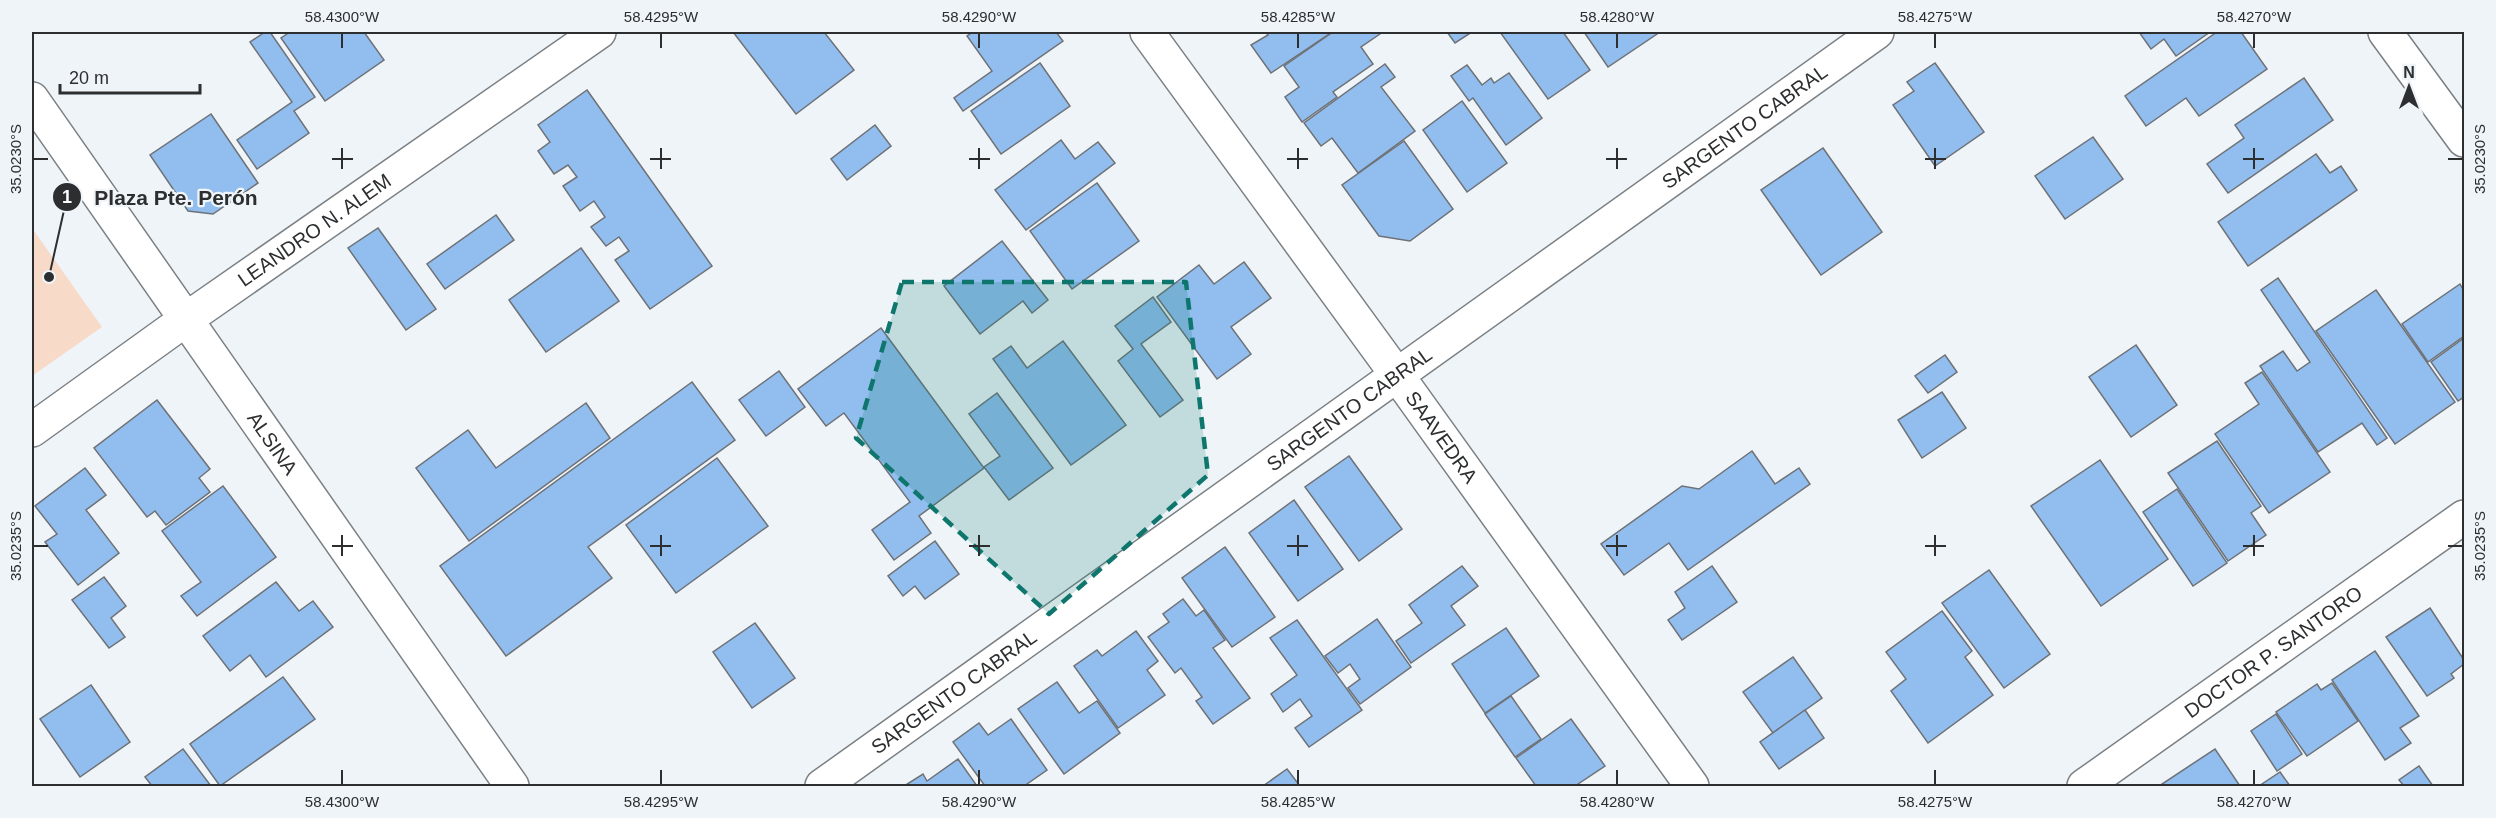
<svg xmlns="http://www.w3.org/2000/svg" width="2496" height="818" font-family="Arial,sans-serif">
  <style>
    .green { fill: #f8dac9 }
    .building { fill: #91beef; stroke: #6e7277; stroke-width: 1.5 }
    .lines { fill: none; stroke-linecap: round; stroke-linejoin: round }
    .street-casing { stroke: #7b8084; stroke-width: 36 }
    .street { stroke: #fff; stroke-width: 33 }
    .marked { fill: #0f766e; fill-opacity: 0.2; stroke: #0f766e; stroke-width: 4.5; stroke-dasharray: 12 8; stroke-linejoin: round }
    .ticks { fill: none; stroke: #2c2e30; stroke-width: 2 }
    .labels { text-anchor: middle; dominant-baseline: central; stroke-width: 4.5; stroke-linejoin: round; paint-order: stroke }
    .street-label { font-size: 20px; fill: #2c2e30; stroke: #eff4f9 }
    .leader { fill: none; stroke: #2c2e30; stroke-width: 2 }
    .callout-dot { fill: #2c2e30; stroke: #eff4f9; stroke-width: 2 }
    .mark-label { font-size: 18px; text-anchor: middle; font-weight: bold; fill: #fff }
    .callout-label { font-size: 21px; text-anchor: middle; font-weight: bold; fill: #2c2e30; stroke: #eff4f9; stroke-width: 4.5; stroke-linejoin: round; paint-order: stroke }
    .neatline { fill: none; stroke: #2c2e30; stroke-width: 2 }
    .ticks-label { font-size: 15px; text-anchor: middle; fill: #2c2e30 }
  </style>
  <rect width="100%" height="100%" fill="#eff4f9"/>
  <path class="green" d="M 32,228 L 102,327 L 32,376 Z"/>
  <g class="building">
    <path d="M 265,32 L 270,32 L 315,97 L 294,111 L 309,133 L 257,169 L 237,140 L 292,102 L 250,42 Z"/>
    <path d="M 290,32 L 364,32 L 384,60 L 325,101 L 281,38 Z"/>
    <path d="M 733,32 L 824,32 L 854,70 L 796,114 Z"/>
    <path d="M 973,32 L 1056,32 L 1063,41 L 963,111 L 954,98 L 992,71 L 967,36 Z"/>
    <path d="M 1266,32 L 1332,32 L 1271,73 L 1251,45 L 1268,35 Z"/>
    <path d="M 1333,32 L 1378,32 L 1380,34 L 1361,47 L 1373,64 L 1333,92 L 1337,97 L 1302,122 L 1285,97 L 1299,87 L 1284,66 Z"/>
    <path d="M 1447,32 L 1472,32 L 1455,43 Z"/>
    <path d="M 1500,32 L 1563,32 L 1590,70 L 1548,99 Z"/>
    <path d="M 1584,32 L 1660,32 L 1608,67 Z"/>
    <path d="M 2139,32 L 2210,32 L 2176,56 L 2164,39 L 2151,49 Z"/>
    <path d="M 2217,32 L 2241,32 L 2267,69 L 2199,116 L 2186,98 L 2146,126 L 2125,96 Z"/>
    <path d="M 1040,63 L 1070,106 L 1001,154 L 971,111 Z"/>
    <path d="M 1935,63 L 1984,132 L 1935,166 L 1893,105 L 1914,91 L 1907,82 Z"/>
    <path d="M 1385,64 L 1395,77 L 1381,87 L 1415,131 L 1358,173 L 1332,138 L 1321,146 L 1304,123 Z"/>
    <path d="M 1467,65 L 1482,85 L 1491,78 L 1494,83 L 1509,73 L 1542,118 L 1506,145 L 1473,98 L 1469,101 L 1451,76 Z"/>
    <path d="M 2304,78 L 2333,120 L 2228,193 L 2207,164 L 2244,138 L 2235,125 Z"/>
    <path d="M 587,90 L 712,266 L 650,309 L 615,260 L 629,251 L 619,237 L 606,246 L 591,227 L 605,217 L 594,201 L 580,211 L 563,186 L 577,177 L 568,165 L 554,174 L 538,151 L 550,142 L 538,125 Z"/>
    <path d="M 1462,101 L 1507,163 L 1467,192 L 1423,130 Z"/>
    <path d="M 211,114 L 258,183 L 213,214 L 188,211 L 150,155 Z"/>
    <path d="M 875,125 L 891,146 L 847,180 L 831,159 Z"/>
    <path d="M 2093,137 L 2123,179 L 2065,219 L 2035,176 Z"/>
    <path d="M 1061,140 L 1075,159 L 1098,142 L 1115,163 L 1026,230 L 995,190 Z"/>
    <path d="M 1404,141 L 1453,209 L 1410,241 L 1379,236 L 1342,185 Z"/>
    <path d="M 1823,148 L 1882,232 L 1821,275 L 1761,190 Z"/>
    <path d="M 2316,154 L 2330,173 L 2341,166 L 2357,190 L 2248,266 L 2218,222 Z"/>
    <path d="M 1097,183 L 1139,241 L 1072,289 L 1030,231 Z"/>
    <path d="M 496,215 L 514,240 L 445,289 L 427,264 Z"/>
    <path d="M 378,228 L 436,309 L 406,330 L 348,248 Z"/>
    <path d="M 1002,241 L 1048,300 L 1032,313 L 1023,301 L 980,334 L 944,286 Z"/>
    <path d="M 581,248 L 619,301 L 546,352 L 509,300 Z"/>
    <path d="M 1244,262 L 1271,298 L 1231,327 L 1251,354 L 1217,379 L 1157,297 L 1199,265 L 1214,284 Z"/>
    <path d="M 2278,278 L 2387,438 L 2377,445 L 2362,423 L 2318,452 L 2260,366 L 2283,351 L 2297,371 L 2310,362 L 2261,290 Z"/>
    <path d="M 2460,284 L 2464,291 L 2464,336 L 2428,362 L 2402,324 Z"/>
    <path d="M 2376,290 L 2455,402 L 2395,444 L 2316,331 Z"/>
    <path d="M 1153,297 L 1171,322 L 1141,344 L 1183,400 L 1160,417 L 1118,361 L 1133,349 L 1115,326 Z"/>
    <path d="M 881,328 L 984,468 L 919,516 L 931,533 L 894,560 L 872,530 L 910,502 L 844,413 L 826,426 L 798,389 Z"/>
    <path d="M 2464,338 L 2464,397 L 2458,401 L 2431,362 Z"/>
    <path d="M 1063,341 L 1126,425 L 1071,465 L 993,359 L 1011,346 L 1027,368 Z"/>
    <path d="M 2136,345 L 2177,405 L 2131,437 L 2089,377 Z"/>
    <path d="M 1945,355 L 1957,372 L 1928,393 L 1915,376 Z"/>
    <path d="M 779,371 L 805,407 L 766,436 L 739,400 Z"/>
    <path d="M 2262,372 L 2330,472 L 2269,513 L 2215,434 L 2259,404 L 2245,383 Z"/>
    <path d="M 692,382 L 735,440 L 588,547 L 612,578 L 506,656 L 440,566 Z"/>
    <path d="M 1942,392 L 1966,428 L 1922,458 L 1898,420 Z"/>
    <path d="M 997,393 L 1053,468 L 1009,500 L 984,467 L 1000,456 L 969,414 Z"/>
    <path d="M 157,400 L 210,469 L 199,478 L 210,492 L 166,525 L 155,511 L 147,517 L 94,448 Z"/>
    <path d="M 586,403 L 610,438 L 469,541 L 416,468 L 468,430 L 496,468 Z"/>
    <path d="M 2217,441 L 2261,506 L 2251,513 L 2266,535 L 2228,561 L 2168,473 Z"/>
    <path d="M 1752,451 L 1775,484 L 1799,468 L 1810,484 L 1688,570 L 1669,543 L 1624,575 L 1601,544 L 1682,486 L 1699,489 Z"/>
    <path d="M 1349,456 L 1402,529 L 1359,561 L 1305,487 Z"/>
    <path d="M 717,458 L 768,526 L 676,593 L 626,525 Z"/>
    <path d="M 2100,460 L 2168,559 L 2101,606 L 2031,506 Z"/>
    <path d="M 85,468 L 106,495 L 86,510 L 119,553 L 78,585 L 45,542 L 57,534 L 35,506 Z"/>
    <path d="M 223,486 L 276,557 L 197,616 L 181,596 L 201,582 L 162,531 Z"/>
    <path d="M 2177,489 L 2227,563 L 2193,586 L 2143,512 Z"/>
    <path d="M 1294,500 L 1343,569 L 1298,601 L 1249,533 Z"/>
    <path d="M 935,541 L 959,574 L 925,599 L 915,586 L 903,596 L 888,576 Z"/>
    <path d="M 1225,547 L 1275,617 L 1232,647 L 1182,578 Z"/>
    <path d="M 1462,566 L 1478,586 L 1451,606 L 1465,625 L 1411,663 L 1396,641 L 1422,623 L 1409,605 Z"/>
    <path d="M 1712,566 L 1737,602 L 1682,640 L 1668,620 L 1685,608 L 1675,592 Z"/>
    <path d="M 1989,570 L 2050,654 L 2004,688 L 1942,603 Z"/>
    <path d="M 104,577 L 126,606 L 111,618 L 125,637 L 109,648 L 72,600 Z"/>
    <path d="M 276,582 L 299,611 L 313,601 L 333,627 L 266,677 L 250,655 L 230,671 L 203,636 Z"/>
    <path d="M 1183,599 L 1196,616 L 1204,610 L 1225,640 L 1213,648 L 1250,698 L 1213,724 L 1196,701 L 1202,697 L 1181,668 L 1175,673 L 1148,637 L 1169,622 L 1163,614 Z"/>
    <path d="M 2430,608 L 2464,660 L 2464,664 L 2451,674 L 2454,678 L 2427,696 L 2386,637 Z"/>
    <path d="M 1942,611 L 1972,651 L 1965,657 L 1993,695 L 1928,743 L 1891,691 L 1906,679 L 1886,652 Z"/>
    <path d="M 1377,619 L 1411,667 L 1360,704 L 1348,688 L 1360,679 L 1350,664 L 1338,673 L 1325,656 Z"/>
    <path d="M 1297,620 L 1362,710 L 1309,747 L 1295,728 L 1312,716 L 1300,699 L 1283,712 L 1271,694 L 1297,675 L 1270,638 Z"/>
    <path d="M 755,623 L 795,678 L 752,708 L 713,652 Z"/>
    <path d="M 1506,628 L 1539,676 L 1485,713 L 1452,664 Z"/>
    <path d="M 1136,631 L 1158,661 L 1147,670 L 1165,695 L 1118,728 L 1074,666 L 1097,650 L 1102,656 Z"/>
    <path d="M 2375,651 L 2419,716 L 2400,728 L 2411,743 L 2385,760 L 2332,680 Z"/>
    <path d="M 1793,657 L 1822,698 L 1773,733 L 1743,692 Z"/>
    <path d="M 283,677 L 315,719 L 220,786 L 190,744 Z"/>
    <path d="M 1057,682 L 1079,713 L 1097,701 L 1120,733 L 1064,774 L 1018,709 Z"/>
    <path d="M 2332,683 L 2358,721 L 2307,756 L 2276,712 L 2317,684 L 2321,690 Z"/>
    <path d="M 91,685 L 130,742 L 80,777 L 40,719 Z"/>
    <path d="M 1511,696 L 1541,739 L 1515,757 L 1485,714 Z"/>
    <path d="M 1805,710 L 1824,738 L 1779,769 L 1760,742 Z"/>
    <path d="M 2276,714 L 2302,754 L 2277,771 L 2251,731 Z"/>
    <path d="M 1011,719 L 1047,770 L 1024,786 L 985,786 L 953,742 L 979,723 L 988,735 Z"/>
    <path d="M 1571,719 L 1605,766 L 1575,786 L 1536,786 L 1516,758 Z"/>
    <path d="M 183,749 L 211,786 L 152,786 L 145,777 Z"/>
    <path d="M 2215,749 L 2240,786 L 2159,786 Z"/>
    <path d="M 958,759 L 977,786 L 904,786 L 923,774 L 927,781 Z"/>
    <path d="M 2419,766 L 2433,786 L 2404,786 L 2399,780 Z"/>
    <path d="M 1287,769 L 1300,786 L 1263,786 Z"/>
    <path d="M 2280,772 L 2290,786 L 2259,786 Z"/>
  </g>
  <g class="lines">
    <g class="street-casing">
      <g id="street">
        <path id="s1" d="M 1147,32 L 1397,375 L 1692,786"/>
        <path d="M 2385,32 L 2464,140"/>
        <path id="s2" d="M 32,99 L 512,786"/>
        <path id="s3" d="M 32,430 L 185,320 L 599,32"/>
        <path id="s4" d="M 822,786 L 1877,32"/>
        <path id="s5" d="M 2084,786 L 2464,517"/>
      </g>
    </g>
    <use href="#street" class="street"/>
  </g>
  <path class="marked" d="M 902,282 L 1186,282 L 1208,475 L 1049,614 L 856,438 Z"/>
  <path class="ticks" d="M 342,33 L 342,48M 661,33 L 661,48M 979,33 L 979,48M 1298,33 L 1298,48M 1617,33 L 1617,48M 1935,33 L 1935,48M 2254,33 L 2254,48M 342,148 L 342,169M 661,148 L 661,169M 979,148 L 979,169M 1298,148 L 1298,169M 1617,148 L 1617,169M 1935,148 L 1935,169M 2254,148 L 2254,169M 33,159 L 48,159M 332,159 L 353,159M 650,159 L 671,159M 969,159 L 990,159M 1287,159 L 1308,159M 1606,159 L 1627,159M 1925,159 L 1946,159M 2243,159 L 2264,159M 2448,159 L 2463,159M 342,535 L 342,556M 661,535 L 661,556M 979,535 L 979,556M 1298,535 L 1298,556M 1617,535 L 1617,556M 1935,535 L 1935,556M 2254,535 L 2254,556M 33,546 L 48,546M 332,546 L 353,546M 650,546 L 671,546M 969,546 L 990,546M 1287,546 L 1308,546M 1606,546 L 1627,546M 1925,546 L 1946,546M 2243,546 L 2264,546M 2448,546 L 2463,546M 342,770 L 342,785M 661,770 L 661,785M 979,770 L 979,785M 1298,770 L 1298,785M 1617,770 L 1617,785M 1935,770 L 1935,785M 2254,770 L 2254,785"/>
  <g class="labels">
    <g class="street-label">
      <text stroke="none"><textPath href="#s4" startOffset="1134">SARGENTO CABRAL</textPath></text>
      <text stroke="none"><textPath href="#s3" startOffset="346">LEANDRO N. ALEM</textPath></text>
      <text stroke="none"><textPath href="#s4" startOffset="648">SARGENTO CABRAL</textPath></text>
      <text stroke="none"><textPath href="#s1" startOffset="501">SAAVEDRA</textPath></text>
      <text stroke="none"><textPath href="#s2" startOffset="420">ALSINA</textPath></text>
      <text stroke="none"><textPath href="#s5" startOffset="232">DOCTOR P. SANTORO</textPath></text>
      <text stroke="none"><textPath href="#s4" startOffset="162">SARGENTO CABRAL</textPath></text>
    </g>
  </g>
  <path class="leader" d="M49 277L67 197"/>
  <g class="callout-dot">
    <circle cx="49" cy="277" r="6"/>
    <circle cx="67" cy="197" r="15"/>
  </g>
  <g class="mark-label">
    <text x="67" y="203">1</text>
  </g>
  <g class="callout-label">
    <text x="176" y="205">Plaza Pte. Perón</text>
  </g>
  <rect width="2496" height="818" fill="none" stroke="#eff4f9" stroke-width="66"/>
  <g transform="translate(2409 87)" stroke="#eff4f9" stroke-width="4.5" paint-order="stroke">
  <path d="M0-4.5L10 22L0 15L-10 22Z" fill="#2c2e30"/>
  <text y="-9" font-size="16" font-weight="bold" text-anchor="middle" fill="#2c2e30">N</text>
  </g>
  <path d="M60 84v9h140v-9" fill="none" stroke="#2c2e30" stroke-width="3"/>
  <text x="69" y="84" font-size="18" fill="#2c2e30" stroke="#eff4f9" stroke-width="4.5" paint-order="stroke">20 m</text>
  <rect x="33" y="33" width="2430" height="752" class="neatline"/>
  <g class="ticks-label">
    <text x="342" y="22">58.4300°W</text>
    <text x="661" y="22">58.4295°W</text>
    <text x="979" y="22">58.4290°W</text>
    <text x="1298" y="22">58.4285°W</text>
    <text x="1617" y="22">58.4280°W</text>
    <text x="1935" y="22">58.4275°W</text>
    <text x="2254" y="22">58.4270°W</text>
    <text transform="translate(16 159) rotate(-90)" y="5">35.0230°S</text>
    <text transform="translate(2480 159) rotate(-90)" y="5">35.0230°S</text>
    <text transform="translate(16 546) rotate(-90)" y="5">35.0235°S</text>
    <text transform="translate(2480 546) rotate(-90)" y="5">35.0235°S</text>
    <text x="342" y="807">58.4300°W</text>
    <text x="661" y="807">58.4295°W</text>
    <text x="979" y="807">58.4290°W</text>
    <text x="1298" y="807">58.4285°W</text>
    <text x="1617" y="807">58.4280°W</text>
    <text x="1935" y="807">58.4275°W</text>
    <text x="2254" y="807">58.4270°W</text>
  </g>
</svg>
